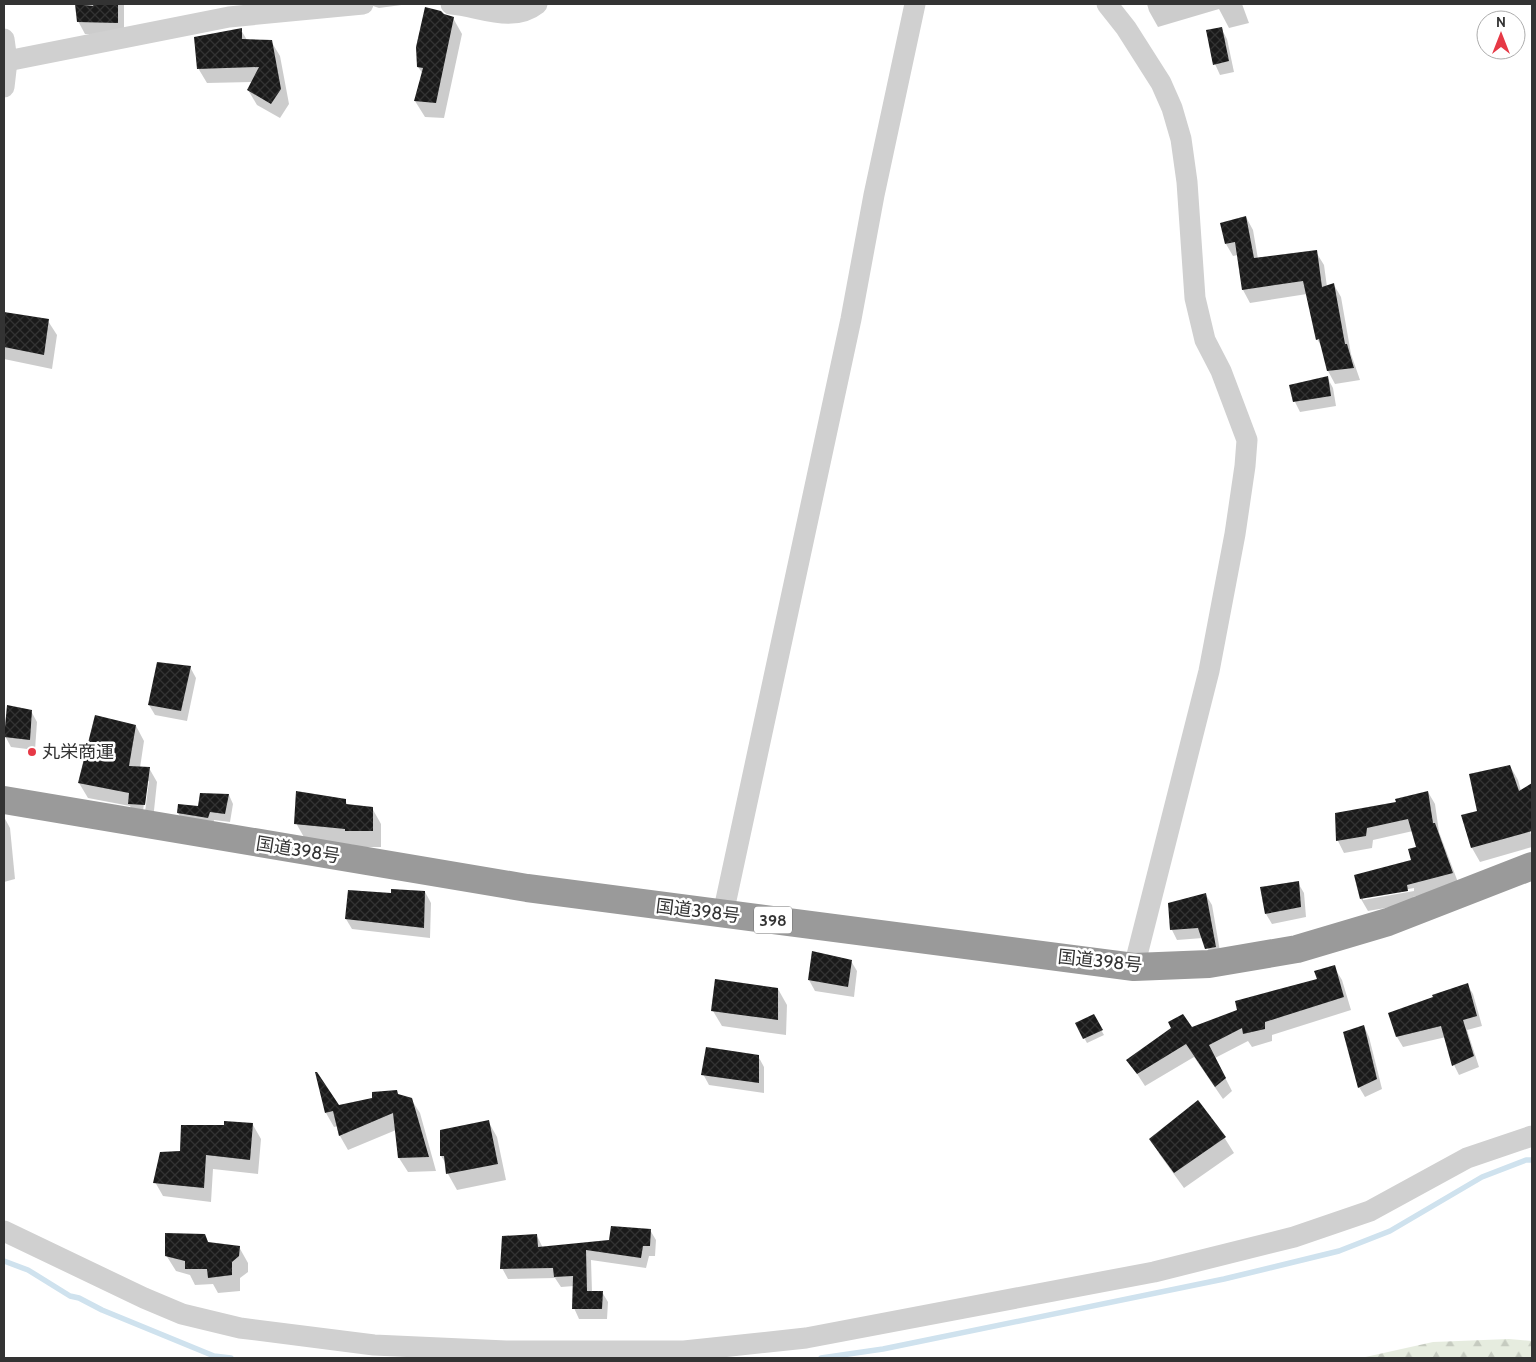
<svg xmlns="http://www.w3.org/2000/svg" width="1536" height="1362" font-family="Cabin,'Noto Sans JP',sans-serif">
  <style>
    .forest { fill: url(#forest-firs) }
    .shadow { fill: #0003; fill-rule: evenodd }
    .lines { fill: none; stroke-linecap: round; stroke-linejoin: round }
    .stream { stroke: #cfe2ee; stroke-width: 5.5 }
    .building { fill: url(#building-cross-hatch) }
    .minor { stroke: #d0d0d0; stroke-width: 21 }
    .highway { stroke: #9a9a9a; stroke-width: 28 }
    .poi-dot { fill: #e63946; stroke: #fff; stroke-width: 2 }
    .labels { text-anchor: middle; dominant-baseline: central; stroke-width: 5; stroke-linejoin: round; paint-order: stroke }
    .shield { fill: #fff; stroke: #707070; stroke-width: 1 }
    .shield-label { font-size: 16px; font-weight: bold; fill: #333 }
    .poi-label { font-size: 18px; fill: #333; stroke: #fff; text-anchor: start }
    .street-label { font-size: 18px; fill: #333; stroke: #fff }
  </style>
  <defs>
    <pattern id="forest-firs" width="22" height="20" patternUnits="userSpaceOnUse" patternTransform="scale(1.25)"><rect width="22" height="20" fill="#e6ecdf"/><path d="M5 1l3.5 6h-7zM16 11l3.5 6h-7z" fill="#c6cbc0"/></pattern>
    <pattern id="building-cross-hatch" width="8" height="8" patternUnits="userSpaceOnUse" patternTransform="scale(1.25)"><rect width="8" height="8" fill="#1a1a1a"/><path d="M0 0l8 8M0 8l8-8" fill="none" stroke="#333"/></pattern>
  </defs>
  <rect width="100%" height="100%" fill="#fff"/>
  <path class="forest" d="M 1509,1339 L 1532,1341 L 1532,1358 L 1361,1358 L 1433,1342 Z"/>
  <g class="shadow">
    <path d="M 77,4 L 124,4 L 124,35 L 85,34 L 78,21 Z"/>
    <path d="M 349,4 L 409,4 L 379,8 L 370,5 Z"/>
    <path d="M 1147,4 L 1242,4 L 1249,23 L 1229,28 L 1219,9 L 1158,27 L 1149,11 Z"/>
    <path d="M 443,15 L 453,18 L 462,34 L 444,118 L 425,117 L 415,101 L 423,74 L 418,67 Z"/>
    <path d="M 1221,28 L 1227,39 L 1234,72 L 1220,75 L 1215,64 Z"/>
    <path d="M 241,30 L 247,40 L 271,41 L 280,56 L 289,104 L 280,118 L 257,105 L 248,90 L 252,82 L 207,83 L 198,68 Z"/>
    <path d="M 1246,217 L 1253,230 L 1258,259 L 1316,252 L 1324,265 L 1327,287 L 1334,285 L 1341,297 L 1351,354 L 1360,380 L 1335,384 L 1328,371 L 1323,349 L 1317,339 L 1307,294 L 1250,303 L 1243,290 L 1238,255 L 1233,256 L 1226,244 Z"/>
    <path d="M 4,313 L 48,321 L 57,335 L 52,369 L 4,359 Z"/>
    <path d="M 1327,377 L 1333,388 L 1336,406 L 1300,412 L 1295,402 Z"/>
    <path d="M 190,667 L 196,678 L 187,721 L 155,715 L 149,705 Z"/>
    <path d="M 31,711 L 37,722 L 35,750 L 11,747 L 5,736 Z"/>
    <path d="M 136,726 L 144,741 L 140,768 L 149,768 L 157,782 L 153,820 L 137,819 L 130,806 L 88,798 L 79,783 ZM 147,781 L 149,781 L 145,812 L 143,811 Z"/>
    <path d="M 1510,766 L 1518,780 L 1521,791 L 1532,784 L 1532,815 L 1526,818 L 1532,838 L 1532,847 L 1480,862 L 1472,848 L 1463,816 L 1478,812 Z"/>
    <path d="M 1428,792 L 1435,804 L 1439,832 L 1459,885 L 1413,897 L 1414,903 L 1368,911 L 1361,899 L 1356,876 L 1413,861 L 1409,849 L 1418,847 L 1413,831 L 1373,840 L 1372,848 L 1344,853 L 1338,841 L 1336,814 L 1398,803 L 1396,800 ZM 1414,888 L 1414,891 L 1363,900 L 1363,897 Z"/>
    <path d="M 229,795 L 233,804 L 230,822 L 214,820 L 213,826 L 183,821 L 178,813 L 200,807 Z"/>
    <path d="M 345,800 L 348,806 L 372,808 L 381,824 L 381,847 L 355,847 L 354,845 L 305,839 L 296,823 Z"/>
    <path d="M 4,817 L 10,828 L 15,879 L 4,882 Z"/>
    <path d="M 1298,883 L 1304,893 L 1306,917 L 1272,924 L 1266,914 L 1262,888 Z"/>
    <path d="M 425,892 L 431,903 L 430,938 L 352,929 L 346,919 L 392,895 Z"/>
    <path d="M 1206,895 L 1212,905 L 1221,957 L 1212,958 L 1203,938 L 1177,940 L 1172,930 Z"/>
    <path d="M 813,953 L 851,961 L 857,971 L 854,997 L 815,991 L 809,980 Z"/>
    <path d="M 1334,967 L 1342,980 L 1351,1010 L 1272,1035 L 1272,1041 L 1252,1047 L 1248,1041 L 1215,1058 L 1232,1091 L 1223,1099 L 1194,1057 L 1145,1086 L 1128,1060 L 1191,1029 L 1318,980 Z"/>
    <path d="M 1467,984 L 1473,994 L 1482,1026 L 1467,1030 L 1479,1067 L 1459,1075 L 1454,1065 L 1446,1037 L 1403,1047 L 1397,1037 L 1390,1014 Z"/>
    <path d="M 778,989 L 787,1005 L 786,1035 L 722,1026 L 713,1011 Z"/>
    <path d="M 1093,1016 L 1104,1035 L 1087,1043 L 1076,1023 Z"/>
    <path d="M 1364,1026 L 1369,1037 L 1382,1089 L 1365,1097 L 1359,1087 Z"/>
    <path d="M 758,1056 L 764,1067 L 764,1093 L 709,1085 L 703,1074 Z"/>
    <path d="M 411,1099 L 420,1113 L 436,1171 L 408,1172 L 399,1158 L 396,1130 L 348,1150 L 340,1136 L 338,1126 L 334,1127 L 326,1113 L 338,1106 Z"/>
    <path d="M 488,1121 L 497,1137 L 506,1180 L 457,1190 L 448,1174 L 447,1165 L 441,1156 Z"/>
    <path d="M 253,1125 L 261,1139 L 258,1174 L 213,1169 L 211,1202 L 163,1196 L 155,1182 L 182,1152 Z"/>
    <path d="M 1224,1137 L 1234,1153 L 1184,1188 L 1160,1155 L 1151,1140 Z"/>
    <path d="M 650,1230 L 656,1240 L 655,1256 L 649,1256 L 646,1268 L 591,1260 L 592,1292 L 602,1292 L 608,1302 L 607,1319 L 579,1319 L 574,1308 L 574,1286 L 561,1287 L 555,1278 L 508,1279 L 502,1268 L 537,1236 L 543,1248 L 610,1241 Z"/>
    <path d="M 205,1235 L 209,1244 L 239,1247 L 248,1263 L 248,1272 L 240,1278 L 240,1291 L 218,1293 L 213,1284 L 195,1285 L 190,1275 L 176,1271 L 166,1255 Z"/>
  </g>
  <g class="lines">
    <g class="stream">
      <path d="M 4,1261 L 28,1270 L 70,1296 L 79,1298 L 102,1310 L 214,1356 L 231,1358"/>
      <path d="M 821,1358 L 883,1349 L 1224,1279 L 1339,1251 L 1390,1231 L 1482,1177 L 1526,1160 L 1532,1160"/>
    </g>
  </g>
  <g class="building">
    <path d="M 75,4 L 93,6 L 94,4 L 118,4 L 118,23 L 77,22 Z"/>
    <path d="M 425,7 L 441,11 L 444,14 L 454,17 L 436,103 L 414,101 L 423,68 L 417,67 L 416,47 Z"/>
    <path d="M 1222,27 L 1229,61 L 1213,65 L 1206,30 Z"/>
    <path d="M 242,28 L 242,39 L 272,40 L 281,89 L 271,104 L 247,90 L 259,67 L 197,69 L 194,37 Z"/>
    <path d="M 1246,216 L 1254,258 L 1317,250 L 1322,287 L 1334,283 L 1345,344 L 1347,344 L 1354,368 L 1327,371 L 1319,339 L 1316,340 L 1303,281 L 1242,290 L 1235,242 L 1225,244 L 1220,223 Z"/>
    <path d="M 4,312 L 49,319 L 44,355 L 4,347 Z"/>
    <path d="M 1328,376 L 1331,396 L 1293,402 L 1289,385 Z"/>
    <path d="M 157,662 L 191,666 L 181,711 L 148,705 Z"/>
    <path d="M 7,705 L 32,710 L 30,740 L 4,737 Z"/>
    <path d="M 95,715 L 136,725 L 129,766 L 150,767 L 145,805 L 128,804 L 129,793 L 78,783 Z"/>
    <path d="M 1510,765 L 1519,791 L 1532,783 L 1532,831 L 1471,848 L 1461,815 L 1477,811 L 1469,774 Z"/>
    <path d="M 296,791 L 346,799 L 346,804 L 373,807 L 373,831 L 345,831 L 345,829 L 294,824 Z"/>
    <path d="M 1428,791 L 1433,823 L 1435,823 L 1453,873 L 1407,885 L 1408,891 L 1360,899 L 1354,875 L 1411,860 L 1408,849 L 1416,847 L 1408,819 L 1367,828 L 1366,836 L 1336,841 L 1335,813 L 1396,802 L 1395,799 Z"/>
    <path d="M 200,793 L 229,794 L 225,814 L 210,812 L 208,818 L 177,813 L 178,804 L 198,806 Z"/>
    <path d="M 1299,881 L 1301,907 L 1265,914 L 1260,887 Z"/>
    <path d="M 391,889 L 425,891 L 424,928 L 345,919 L 348,890 L 391,893 Z"/>
    <path d="M 1206,893 L 1216,947 L 1205,949 L 1198,928 L 1170,930 L 1168,903 Z"/>
    <path d="M 812,951 L 852,960 L 848,987 L 808,980 Z"/>
    <path d="M 1335,965 L 1344,997 L 1265,1022 L 1265,1029 L 1243,1034 L 1242,1028 L 1209,1045 L 1226,1078 L 1215,1087 L 1186,1044 L 1137,1074 L 1126,1060 L 1171,1028 L 1168,1022 L 1183,1014 L 1192,1027 L 1237,1010 L 1235,1001 L 1317,979 L 1314,971 Z"/>
    <path d="M 715,979 L 778,988 L 778,1020 L 711,1011 Z"/>
    <path d="M 1468,983 L 1477,1016 L 1463,1020 L 1474,1056 L 1452,1066 L 1441,1026 L 1396,1037 L 1388,1013 L 1433,997 L 1432,995 Z"/>
    <path d="M 1094,1014 L 1103,1030 L 1083,1039 L 1075,1023 Z"/>
    <path d="M 1364,1025 L 1377,1079 L 1358,1088 L 1343,1032 Z"/>
    <path d="M 706,1047 L 759,1055 L 759,1083 L 701,1075 Z"/>
    <path d="M 315,1072 L 317,1072 L 339,1105 L 372,1098 L 372,1092 L 397,1090 L 398,1094 L 412,1098 L 429,1157 L 398,1158 L 393,1113 L 339,1136 L 333,1111 L 325,1113 Z"/>
    <path d="M 1198,1100 L 1226,1137 L 1174,1173 L 1149,1139 Z"/>
    <path d="M 489,1120 L 498,1164 L 446,1174 L 444,1156 L 440,1156 L 440,1130 Z"/>
    <path d="M 224,1121 L 253,1123 L 250,1160 L 206,1155 L 204,1188 L 153,1183 L 160,1152 L 180,1151 L 181,1125 L 224,1125 Z"/>
    <path d="M 611,1226 L 651,1229 L 650,1246 L 643,1246 L 641,1258 L 586,1250 L 587,1291 L 603,1291 L 602,1309 L 572,1309 L 573,1276 L 554,1277 L 553,1268 L 500,1269 L 502,1236 L 537,1234 L 538,1247 L 609,1240 Z"/>
    <path d="M 165,1233 L 205,1234 L 208,1242 L 240,1246 L 239,1256 L 232,1262 L 232,1275 L 208,1278 L 207,1269 L 185,1269 L 185,1261 L 165,1256 Z"/>
  </g>
  <g class="lines">
    <g class="minor">
      <path d="M 451,4 C 479,6 512,24 537,4"/>
      <path d="M 1107,4 L 1126,28 L 1161,83 L 1172,108 L 1181,139 L 1187,182 L 1195,298 L 1205,340 L 1221,371 L 1247,440 L 1245,466 L 1235,534 L 1209,671 L 1134,967"/>
      <path d="M 4,39 L 7,61 L 4,87"/>
      <path d="M 7,61 L 229,17 L 363,4"/>
      <path d="M 723,914 L 851,319 L 874,195 L 915,4"/>
      <path d="M 4,1231 L 144,1298 L 182,1314 L 240,1328 L 374,1345 L 506,1351 L 684,1351 L 806,1338 L 1154,1272 L 1294,1237 L 1370,1211 L 1467,1158 L 1532,1136"/>
    </g>
    <path class="highway" d="M 4,800 L 527,888 L 1134,967 L 1209,964 L 1297,949 L 1388,922 L 1532,866"/>
  </g>
  <circle class="poi-dot" cx="32" cy="752" r="5"/>
  <g class="labels">
    <rect class="shield" x="754" y="906.5" width="38" height="27" rx="4"/>
    <g class="shield-label">
      <text x="773" y="920">398</text>
    </g>
    <g class="poi-label">
      <text x="42" y="752">丸栄商運</text>
    </g>
    <g class="street-label">
      <text transform="translate(298 850) rotate(9)">国道398号</text>
      <text transform="translate(698 911) rotate(7)">国道398号</text>
      <text transform="translate(1100 961) rotate(6)">国道398号</text>
    </g>
  </g>
  <rect width="1536" height="1362" fill="none" stroke="#333333" stroke-width="10"/>
  <g transform="translate(1501 35)"><circle r="24" fill="#ffffff" stroke="#adadad"/>
  <path d="M0-4L9 19L0 12L-9 19Z" fill="#e63946"/>
  <text y="-8" font-size="14" font-weight="bold" text-anchor="middle" fill="#333333">N</text>
  </g>
</svg>
